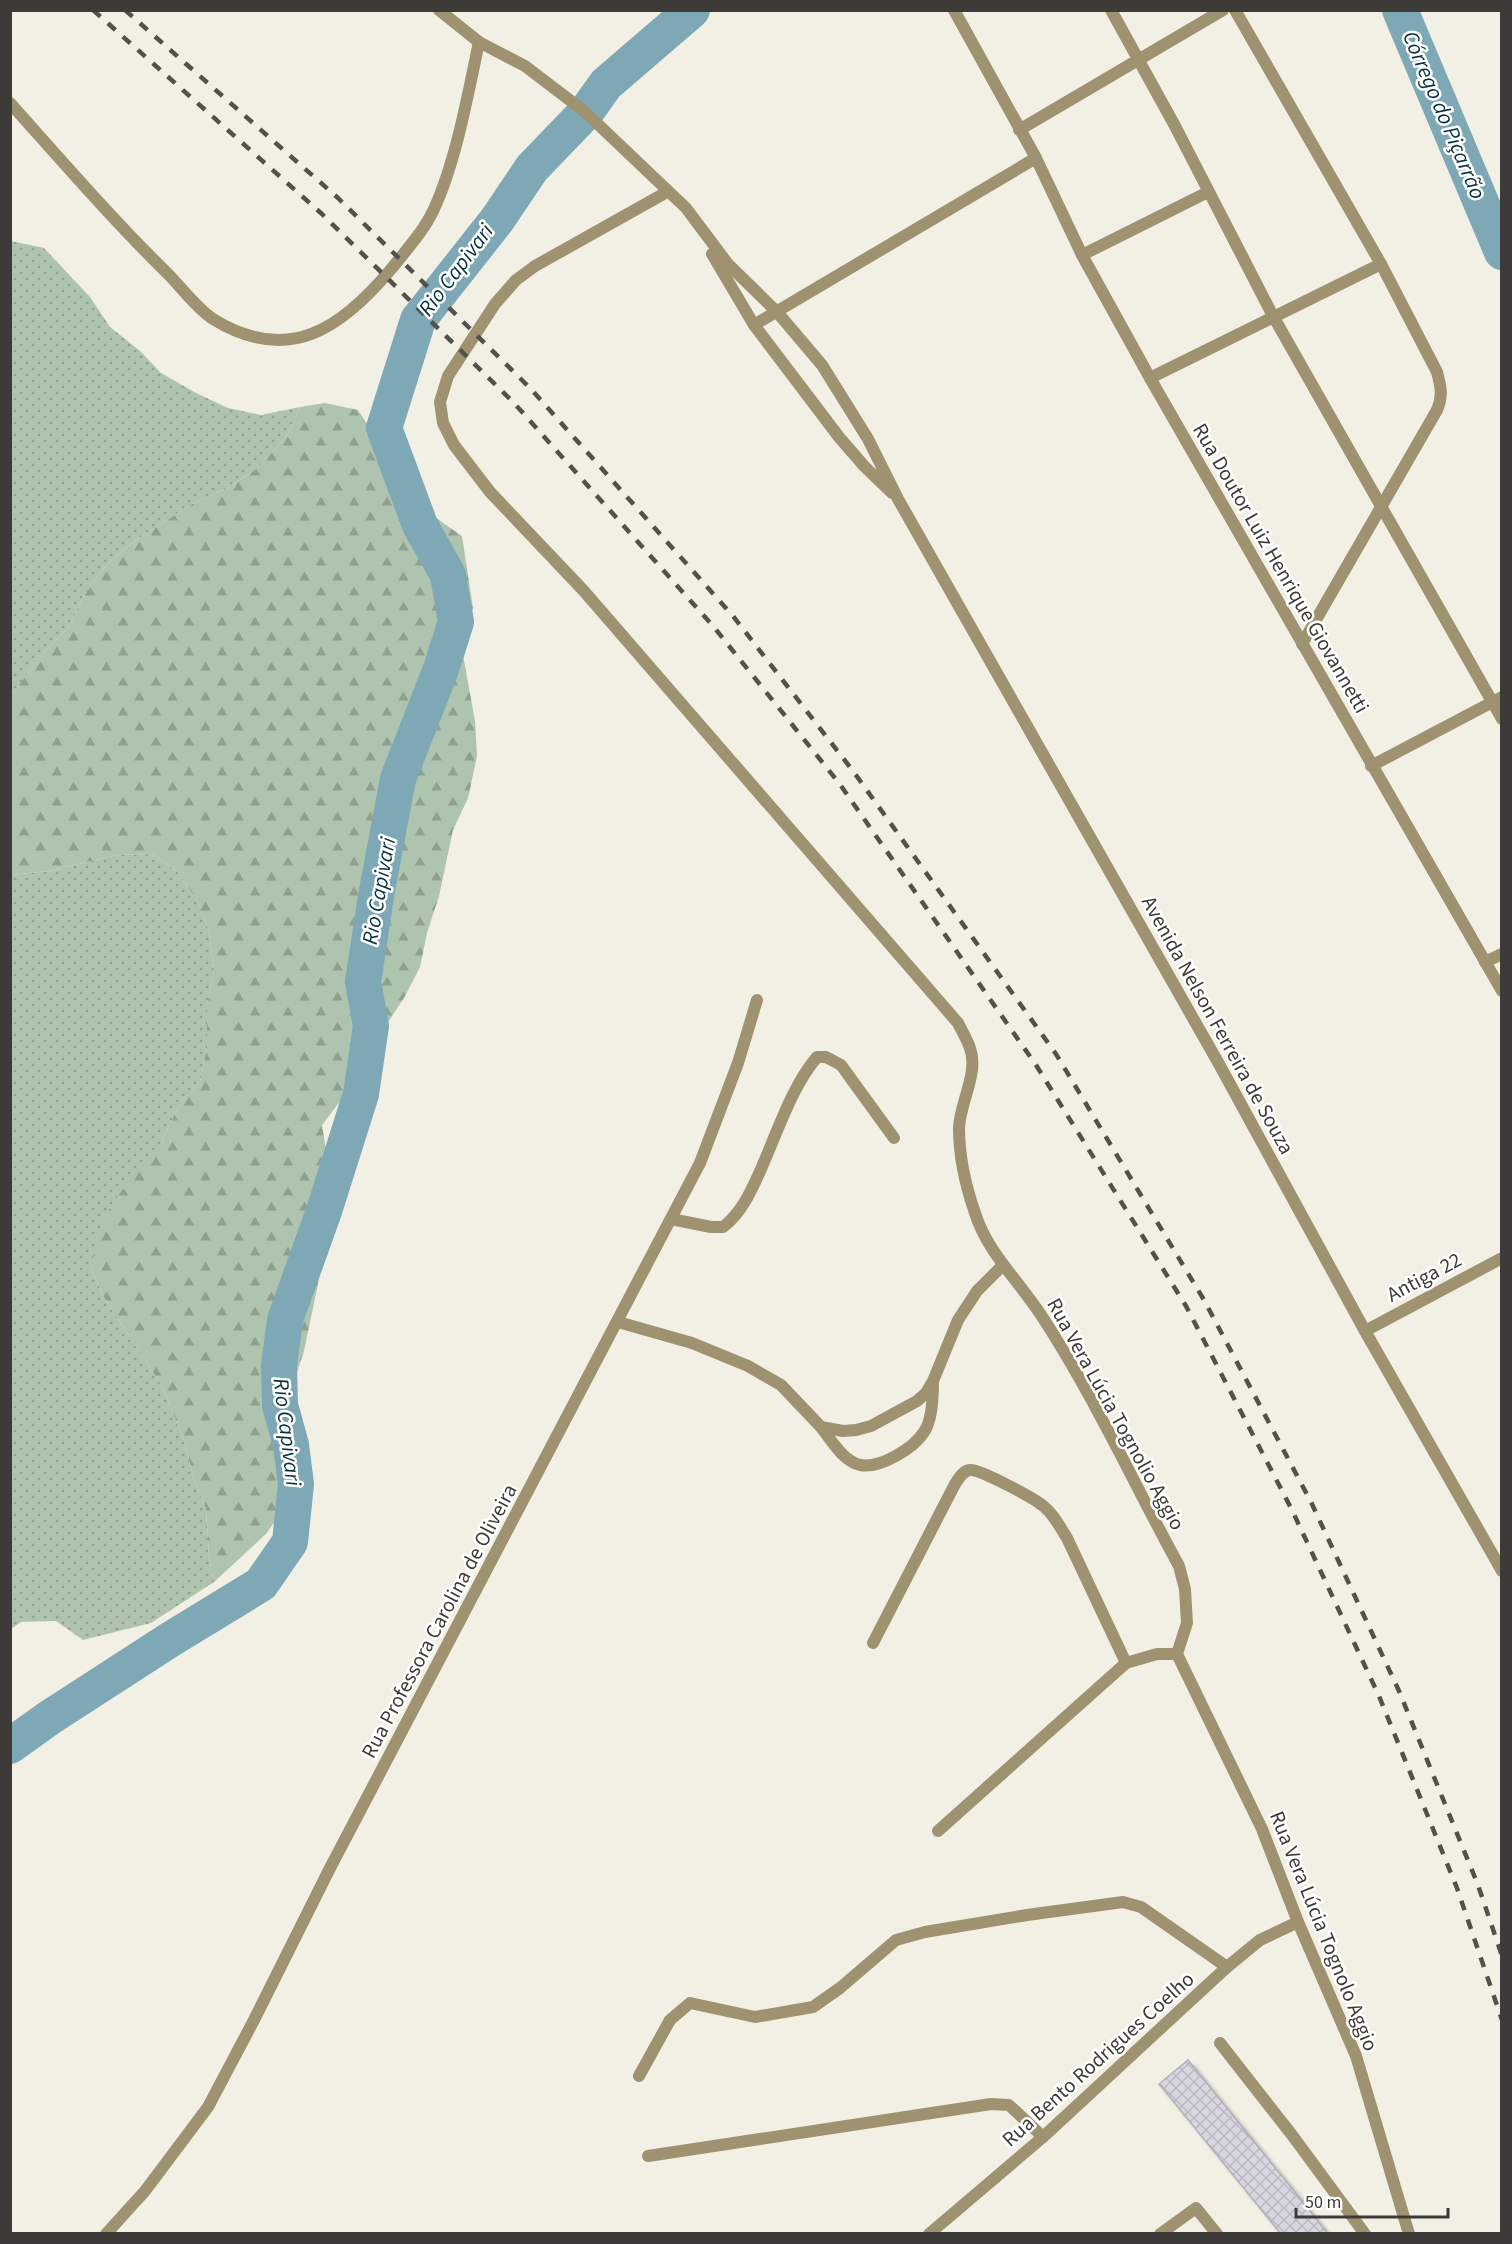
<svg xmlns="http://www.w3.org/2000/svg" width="1512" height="2244" font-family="'Source Sans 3',sans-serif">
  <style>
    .grass { fill: url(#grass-dots) }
    .forest { fill: url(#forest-firs) }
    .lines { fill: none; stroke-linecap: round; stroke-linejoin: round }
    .river { stroke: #7ea8b5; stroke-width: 36 }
    .building { fill: url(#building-cross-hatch); stroke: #b0afb9; stroke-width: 1.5; filter: url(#shadow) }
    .minor { stroke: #9f9270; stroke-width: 12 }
    .tertiary { stroke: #9f9270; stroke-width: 12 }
    .rail { stroke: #53514c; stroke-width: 4.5; stroke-dasharray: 10 10; stroke-linecap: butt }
    .labels { text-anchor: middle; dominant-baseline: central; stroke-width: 5; stroke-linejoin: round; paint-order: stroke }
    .street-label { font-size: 21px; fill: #3c3b37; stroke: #fff }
    .water-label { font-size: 22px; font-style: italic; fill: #07313b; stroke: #fff }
  </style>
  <defs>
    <pattern id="grass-dots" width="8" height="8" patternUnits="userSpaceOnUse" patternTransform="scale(1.5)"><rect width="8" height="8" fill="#afc4af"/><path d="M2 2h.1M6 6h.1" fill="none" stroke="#90a08f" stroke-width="1.8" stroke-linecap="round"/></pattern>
    <pattern id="forest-firs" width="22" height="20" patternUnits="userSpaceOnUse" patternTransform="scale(1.5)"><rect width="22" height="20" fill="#afc4af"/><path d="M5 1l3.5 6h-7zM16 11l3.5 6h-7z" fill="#90a08f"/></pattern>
    <pattern id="building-cross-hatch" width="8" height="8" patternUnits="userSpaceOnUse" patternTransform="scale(1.5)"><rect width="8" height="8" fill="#d7d6e1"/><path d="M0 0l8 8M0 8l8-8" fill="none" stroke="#b9b9c2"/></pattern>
    <filter id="shadow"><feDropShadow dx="5.5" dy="5.5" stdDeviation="1.5" flood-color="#0004"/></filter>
  </defs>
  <rect width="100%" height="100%" fill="#f2efe4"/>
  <g class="grass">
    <path d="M 11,241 L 44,248 L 90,297 L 110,327 L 140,351 L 161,373 L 196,393 L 228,408 L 261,415 L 300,407 L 288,434 L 259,467 L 229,487 L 190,505 L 125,548 L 103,569 L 84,596 L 69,627 L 47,649 L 11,695 Z"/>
    <path d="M 152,854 L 178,872 L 198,902 L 209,931 L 214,971 L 207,1004 L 207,1048 L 200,1081 L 176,1111 L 161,1143 L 91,1267 L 103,1296 L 162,1386 L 185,1443 L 194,1480 L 206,1509 L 209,1557 L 214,1582 L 151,1623 L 83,1640 L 56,1621 L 21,1622 L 11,1629 L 11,875 L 48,871 L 117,855 Z"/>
  </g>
  <path class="forest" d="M 325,403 L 358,410 L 401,475 L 406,499 L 409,499 L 462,536 L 473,608 L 461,644 L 475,721 L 477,756 L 468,798 L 453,830 L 439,896 L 427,933 L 420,967 L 404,998 L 379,1036 L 357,1079 L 322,1125 L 329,1169 L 321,1211 L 322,1246 L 318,1284 L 304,1351 L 292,1388 L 283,1473 L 284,1508 L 266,1534 L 214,1582 L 209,1557 L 206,1509 L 194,1480 L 185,1443 L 162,1386 L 103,1296 L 91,1267 L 98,1234 L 113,1202 L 161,1143 L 176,1111 L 200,1081 L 207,1048 L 207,1004 L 214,971 L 209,931 L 198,902 L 178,872 L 152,854 L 117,855 L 48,871 L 11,875 L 11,695 L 47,649 L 69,627 L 84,596 L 103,569 L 125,548 L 190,505 L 229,487 L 259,467 L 288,434 L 300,407 Z"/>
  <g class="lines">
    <g class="river">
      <path d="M 1400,10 L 1502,252"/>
      <path d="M 10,1746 L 49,1718 L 171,1639 L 261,1584 L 290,1542 L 296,1484 L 291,1445 L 280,1405 L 279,1366 L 285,1320 L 324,1211 L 361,1094 L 371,1026 L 363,982 L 376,896 L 398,779 L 441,669 L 456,622 L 448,575 L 420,525 L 384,428 L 418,320 L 497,220 L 532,168 L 586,112 L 606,84 L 692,10"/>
    </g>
  </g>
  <path class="building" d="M 1188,2060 L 1303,2202 L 1328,2234 L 1281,2234 L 1169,2096 L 1159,2084 Z"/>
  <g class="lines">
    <g class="minor">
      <path d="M 439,10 L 479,42 L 525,66 L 584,111 L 686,208 L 728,264 L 777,312 L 822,365 L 868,439 L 898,499 L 1219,1064 L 1365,1331 L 1502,1571"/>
      <path d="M 954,10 L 1036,158"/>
      <path d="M 1111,10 L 1175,126 L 1273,316 L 1502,719"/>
      <path d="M 1235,10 L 1381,264 L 1437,372 C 1441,387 1443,396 1437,410 L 1302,644"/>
      <path d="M 10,103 C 62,161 113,220 168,274 C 182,288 196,308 213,319 C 289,366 342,328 392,268 C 407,249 424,231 434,209 C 456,161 468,94 479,42"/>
      <path d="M 1019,130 L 1223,10"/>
      <path d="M 667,192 L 535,266 L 516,280 L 495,304 L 448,376 L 440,402 L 443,423 L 454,445 L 490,492 L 583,590 L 958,1023 C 962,1031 967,1039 970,1048 C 979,1073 960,1102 959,1128 C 959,1155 966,1187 975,1213 C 987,1252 1019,1281 1041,1315 C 1093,1394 1133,1482 1179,1566 L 1185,1589 L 1187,1623 L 1177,1654 L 1157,1654 L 1126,1663 L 938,1831"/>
      <path d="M 712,254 L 754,325 L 839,437 L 864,466 L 892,493"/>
      <path d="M 1082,255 L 1208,192"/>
      <path d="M 754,325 L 1036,158 L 1082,255 L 1150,378 L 1502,991"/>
      <path d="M 1150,378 L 1381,264"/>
      <path d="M 1371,766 L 1502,697"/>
      <path d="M 1485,962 L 1502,954"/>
      <path d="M 671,1219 L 711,1227 L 723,1227 C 742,1213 752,1189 761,1169 C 777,1133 792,1086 817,1057 L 826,1057 L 841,1065 L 894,1138"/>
      <path d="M 618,1322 L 692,1343 L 748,1366 L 781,1385 L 821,1427 L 843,1431 L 856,1430 L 871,1426 L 917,1401 L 926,1393 L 933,1381 L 958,1320 L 977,1291 L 1002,1266"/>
      <path d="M 1365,1331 L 1502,1258"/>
      <path d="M 821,1427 C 831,1440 843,1461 860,1465 C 880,1469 914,1448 924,1432 C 932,1421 933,1396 933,1382"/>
      <path d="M 873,1643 L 955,1484 C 959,1478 963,1470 971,1470 C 981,1470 1032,1497 1042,1505 C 1053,1513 1060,1527 1067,1538 L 1126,1663"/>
      <path d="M 1220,2043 L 1292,2135 L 1365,2234"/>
      <path d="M 639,2076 L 670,2020 L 690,2003 L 755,2017 L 813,2007 L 840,1988 L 896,1940 L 925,1932 L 1027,1915 L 1123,1902 L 1141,1907 L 1227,1967"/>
      <path d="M 648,2156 L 991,2104 L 1009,2105 L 1043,2137"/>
      <path d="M 106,2234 L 145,2191 L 208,2107 L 254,2020 L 329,1870 L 700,1163 L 738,1063 L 757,1000"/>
      <path d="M 929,2234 L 1043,2137 L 1227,1967 L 1260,1940 L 1298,1922"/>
      <path d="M 1160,2234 L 1196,2208 L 1217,2234"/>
    </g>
    <path class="tertiary" d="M 1177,1654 L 1262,1829 L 1298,1922 L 1356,2056 L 1409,2234"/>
    <g class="rail">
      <path d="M 93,10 L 322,214 L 514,403 L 713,626 L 839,783 L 1036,1065 L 1186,1306 L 1292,1510 L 1379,1696 L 1457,1888 L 1502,2020"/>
      <path d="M 125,10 L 338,198 L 530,388 L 733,616 L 853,771 L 1056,1054 L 1204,1300 L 1311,1502 L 1399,1691 L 1478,1885 L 1502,1956"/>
    </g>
  </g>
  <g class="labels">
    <g class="street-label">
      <text transform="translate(1281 568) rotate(60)">Rua Doutor Luiz Henrique Giovannetti</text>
      <text transform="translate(1218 1025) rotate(61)">Avenida Nelson Ferreira de Souza</text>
      <text transform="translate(1424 1277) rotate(-28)">Antiga 22</text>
      <text transform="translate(1116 1414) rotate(61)">Rua Vera Lúcia Tognolio Aggio</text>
      <text transform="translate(439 1621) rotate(-62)">Rua Professora Carolina de Oliveira</text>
      <text transform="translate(1324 1931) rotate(68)">Rua Vera Lúcia Tognolo Aggio</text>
      <text transform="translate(1098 2059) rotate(-42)">Rua Bento Rodrigues Coelho</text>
    </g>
    <g class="water-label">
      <text transform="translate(1444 115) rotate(67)">Córrego do Piçarrão</text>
      <text transform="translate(456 270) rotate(-53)">Rio Capivari</text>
      <text transform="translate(379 891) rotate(-80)">Rio Capivari</text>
      <text transform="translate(287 1432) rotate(83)">Rio Capivari</text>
    </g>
  </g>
  <rect width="1512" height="2244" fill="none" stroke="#3c3b37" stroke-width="24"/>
  <path d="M1296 2208v9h152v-9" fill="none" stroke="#3c3b37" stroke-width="3"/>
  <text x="1305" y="2208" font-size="18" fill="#3c3b37" stroke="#ffffff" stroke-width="4.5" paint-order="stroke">50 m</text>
</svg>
